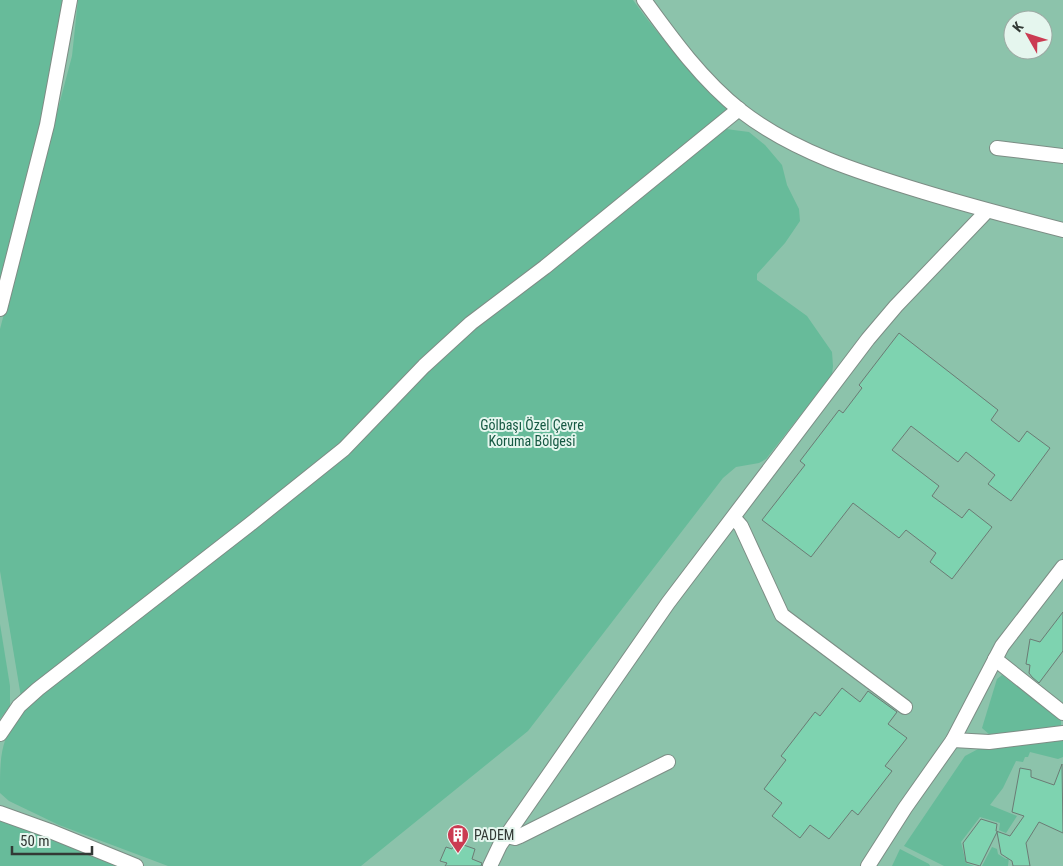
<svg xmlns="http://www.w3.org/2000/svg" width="1063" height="866" font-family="'Roboto Condensed',sans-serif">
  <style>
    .green { fill: #8cc3ab; fill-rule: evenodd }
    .forest { fill: #67bb9a }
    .building { fill: #7ed3b0; stroke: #6b7b74 }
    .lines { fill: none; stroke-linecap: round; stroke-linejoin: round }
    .minor-casing { stroke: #7d8d85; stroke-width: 16 }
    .minor { stroke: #fff; stroke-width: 14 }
    .labels { text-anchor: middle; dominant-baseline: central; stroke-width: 4; stroke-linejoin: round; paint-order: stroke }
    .park-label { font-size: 14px; fill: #165943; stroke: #e5f6ee }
    .poi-label { font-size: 14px; fill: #323935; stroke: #e5f6ee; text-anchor: start }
  </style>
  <rect width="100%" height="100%" fill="#d7e9e1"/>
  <path class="green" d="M 0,0 L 1063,0 L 1063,866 L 0,866 ZM 1013,20 L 1043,20 L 1043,50 L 1013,50 Z"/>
  <g class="forest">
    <path d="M 0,0 L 68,0 L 55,80 L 0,300 Z"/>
    <path d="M 78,0 L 633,0 C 661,40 696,75 730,110 L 322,460 L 21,697 L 0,571 L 0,329 L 72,56 Z"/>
    <path d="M 726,129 L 749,132 L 765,145 L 782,165 L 787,185 L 799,209 L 800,221 L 785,243 L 757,274 L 757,280 L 807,316 L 832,352 L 833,366 L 832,375 L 766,459 L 759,463 L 736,467 L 723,478 L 528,731 L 361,866 L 168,866 L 59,825 L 9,801 L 0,793 C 0,758 0,742 19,713 L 146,610 L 275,514 L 364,436 L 470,330 L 718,132 Z"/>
    <path d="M 0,624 L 10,686 L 10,706 L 0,719 Z"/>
    <path d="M 1002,675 L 1061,720 L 1061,727 L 990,735 L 982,728 L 997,679 Z"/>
    <path d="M 1063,738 L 1063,757 L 1058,759 L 1030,752 L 1028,757 L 1025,757 L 1023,762 L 1016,761 L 1003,788 L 990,805 L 1017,816 L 1006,833 L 999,830 L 1000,823 L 980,817 L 961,842 L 966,863 L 974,866 L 944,866 L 904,846 L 965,756 L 980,748 Z"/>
    <path d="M 0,813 L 136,866 L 0,866 Z"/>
    <path d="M 992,847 L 997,849 L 998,854 L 1006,859 L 1009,857 L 1008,866 L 982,866 Z"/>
    <path d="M 900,849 L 929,864 L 930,866 L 892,866 Z"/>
  </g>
  <g class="building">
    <path d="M 899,333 L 998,410 L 991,420 L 1019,442 L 1027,431 L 1050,448 L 1011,501 L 988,484 L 995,475 L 966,452 L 958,462 L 911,426 L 892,450 L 939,486 L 932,496 L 962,518 L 969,509 L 992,527 L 952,579 L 930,562 L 936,553 L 906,530 L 899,538 L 853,503 L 811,557 L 762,520 L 805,465 L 800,461 L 839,410 L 843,413 L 862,388 L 859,385 Z"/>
    <path d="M 1063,612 L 1063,651 L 1039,683 L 1032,677 L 1029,673 L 1030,665 L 1026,664 L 1030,639 L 1040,642 Z"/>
    <path d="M 842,688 L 860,702 L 868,691 L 897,712 L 888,724 L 907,738 L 885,766 L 892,771 L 858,815 L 852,810 L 829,839 L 810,825 L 800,838 L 772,816 L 782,803 L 764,789 L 786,760 L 781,756 L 815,712 L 820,716 Z"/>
    <path d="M 1062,764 L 1063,833 L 1039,822 L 1026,843 L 1030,866 L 1013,866 L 1012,861 L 1001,854 L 997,832 L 980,866 L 966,862 L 963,843 L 981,819 L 997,824 L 996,831 L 1010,836 L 1024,816 L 1012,812 L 1020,768 L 1031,770 L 1031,777 L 1054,785 Z"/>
    <path d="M 455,842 L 475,849 L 472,859 L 482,863 L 481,866 L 445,866 L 447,863 L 440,861 L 446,847 L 452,849 Z"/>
  </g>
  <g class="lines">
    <g class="minor-casing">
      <g id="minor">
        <path d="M 644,0 C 673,40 702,80 741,111 C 794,152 861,173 924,192 C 970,206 1016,218 1063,230"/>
        <path d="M 997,148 L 1063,156"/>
        <path d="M 0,309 L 47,125 L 70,0"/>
        <path d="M 734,518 L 741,526 L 782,615 L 905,707"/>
        <path d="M 995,659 L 1063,713"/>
        <path d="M 0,734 L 19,706 L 38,689 L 249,525 L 344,449 L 424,366 L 471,323 L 545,267 L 739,109"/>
        <path d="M 953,740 L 989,742 L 1063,733"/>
        <path d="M 0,813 L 50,831 L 136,866"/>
        <path d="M 507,836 L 515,838 L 520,836 L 668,762"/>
        <path d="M 490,866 L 500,845 L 668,603 L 868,339 L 896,306 L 987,211"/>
        <path d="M 868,866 L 905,808 L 953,740 L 1002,646 L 1063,567"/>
      </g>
    </g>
    <use href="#minor" class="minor"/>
  </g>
  <defs>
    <g id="building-pin" transform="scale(1.125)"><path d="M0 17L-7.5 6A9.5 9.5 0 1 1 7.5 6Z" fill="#cb3b52" stroke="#e5f6ee"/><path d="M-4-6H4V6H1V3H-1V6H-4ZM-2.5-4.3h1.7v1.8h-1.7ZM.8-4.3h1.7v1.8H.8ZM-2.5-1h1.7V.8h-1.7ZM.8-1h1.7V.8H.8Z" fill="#fff"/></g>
  </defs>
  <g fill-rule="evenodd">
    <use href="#building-pin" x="458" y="835"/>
  </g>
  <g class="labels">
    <g class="park-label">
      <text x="532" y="425">Gölbaşı Özel Çevre<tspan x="532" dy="16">Koruma Bölgesi</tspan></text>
    </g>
    <g class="poi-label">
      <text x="474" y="835">PADEM</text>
    </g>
  </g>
  <g transform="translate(1028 35) rotate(309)"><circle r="24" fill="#e5f6ee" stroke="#9daaa4"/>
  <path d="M0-4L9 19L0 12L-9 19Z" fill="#cb3b52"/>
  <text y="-8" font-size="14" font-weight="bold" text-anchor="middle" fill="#323935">K</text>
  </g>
  <path d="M12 846v8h80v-8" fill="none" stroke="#323935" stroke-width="2.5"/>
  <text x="20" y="846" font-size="15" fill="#323935" stroke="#e5f6ee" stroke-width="4" paint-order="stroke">50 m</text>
</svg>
